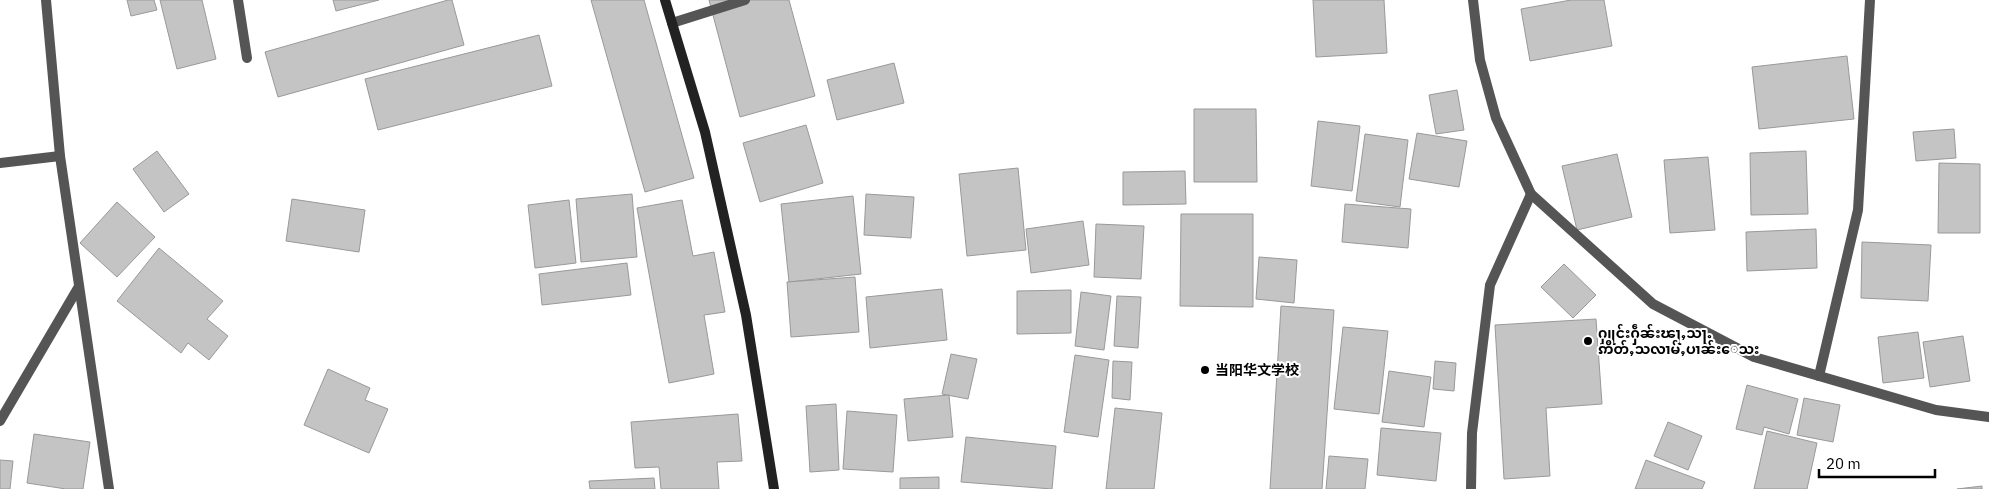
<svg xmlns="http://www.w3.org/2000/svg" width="1989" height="489" font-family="'IBM Plex Sans','Noto Sans SC','Noto Sans Myanmar',sans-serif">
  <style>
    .building { fill: #c4c4c4; stroke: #999 }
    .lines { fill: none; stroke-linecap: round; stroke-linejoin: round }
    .lane { stroke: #555; stroke-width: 10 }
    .street { stroke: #555; stroke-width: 10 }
    .secondary { stroke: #222; stroke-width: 10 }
    .poi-dot { fill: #000; stroke: #fff; stroke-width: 2 }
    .labels { text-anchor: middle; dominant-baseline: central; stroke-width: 4; stroke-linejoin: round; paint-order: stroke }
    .poi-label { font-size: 14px; font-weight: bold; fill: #000; stroke: #fff; text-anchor: start }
  </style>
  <rect width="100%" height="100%" fill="#fff"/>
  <g class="building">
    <path d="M 127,0 L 154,0 L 157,10 L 131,16 Z"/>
    <path d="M 160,0 L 202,0 L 216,59 L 177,69 Z"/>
    <path d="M 333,0 L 379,0 L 336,11 Z"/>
    <path d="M 448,0 L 452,0 L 464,45 L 278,97 L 265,52 Z"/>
    <path d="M 591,0 L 644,0 L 694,178 L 645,192 Z"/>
    <path d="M 709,0 L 789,0 L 815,96 L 740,117 Z"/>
    <path d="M 1313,0 L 1384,0 L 1387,53 L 1316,57 Z"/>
    <path d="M 1571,0 L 1604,0 L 1612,46 L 1530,61 L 1521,9 Z"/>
    <path d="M 539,35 L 552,86 L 378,130 L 365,79 Z"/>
    <path d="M 1847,56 L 1854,119 L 1759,129 L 1752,67 Z"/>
    <path d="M 894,63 L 904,103 L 837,120 L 827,80 Z"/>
    <path d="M 1457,90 L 1464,130 L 1436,134 L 1429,95 Z"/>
    <path d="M 1194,109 L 1256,109 L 1257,182 L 1194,182 Z"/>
    <path d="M 1318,121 L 1360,126 L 1352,191 L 1311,186 Z"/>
    <path d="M 806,125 L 823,183 L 760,202 L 743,143 Z"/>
    <path d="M 1954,129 L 1956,158 L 1916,161 L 1913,132 Z"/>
    <path d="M 1417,133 L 1467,141 L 1459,187 L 1409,179 Z"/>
    <path d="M 1365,134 L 1408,140 L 1400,207 L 1356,201 Z"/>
    <path d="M 157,151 L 189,194 L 164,212 L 133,169 Z"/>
    <path d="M 1806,151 L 1808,214 L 1751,215 L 1750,153 Z"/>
    <path d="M 1617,154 L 1632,217 L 1577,230 L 1562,166 Z"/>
    <path d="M 1708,157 L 1715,230 L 1670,233 L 1664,160 Z"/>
    <path d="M 1939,163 L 1980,164 L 1980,233 L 1938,233 Z"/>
    <path d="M 1018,168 L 1026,250 L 967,256 L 959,174 Z"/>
    <path d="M 1185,171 L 1186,204 L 1123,205 L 1123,172 Z"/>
    <path d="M 632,194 L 637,257 L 581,262 L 576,199 Z"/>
    <path d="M 866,194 L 914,197 L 911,238 L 864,235 Z"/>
    <path d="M 853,196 L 861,274 L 789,282 L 781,204 Z"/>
    <path d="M 292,199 L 365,210 L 359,252 L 286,241 Z"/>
    <path d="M 569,200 L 576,263 L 535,268 L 528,205 Z"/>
    <path d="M 682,200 L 693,256 L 714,252 L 725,312 L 704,315 L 714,374 L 669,383 L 637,208 Z"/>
    <path d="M 117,202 L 155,237 L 117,277 L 80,243 Z"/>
    <path d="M 1345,204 L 1411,209 L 1408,248 L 1342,242 Z"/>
    <path d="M 1181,214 L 1253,214 L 1253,307 L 1180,306 Z"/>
    <path d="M 1083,221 L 1089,265 L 1031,273 L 1026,229 Z"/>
    <path d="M 1096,224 L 1144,226 L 1141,279 L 1094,277 Z"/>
    <path d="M 1816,229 L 1817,268 L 1747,271 L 1746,232 Z"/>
    <path d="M 1862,242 L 1931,245 L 1928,301 L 1861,298 Z"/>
    <path d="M 159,248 L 223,301 L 207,319 L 228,336 L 209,360 L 188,343 L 181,353 L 117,301 Z"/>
    <path d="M 1259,257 L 1297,260 L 1294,303 L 1256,299 Z"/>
    <path d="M 627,263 L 631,295 L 542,305 L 539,274 Z"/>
    <path d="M 1564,264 L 1596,295 L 1573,318 L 1541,287 Z"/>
    <path d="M 855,277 L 859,332 L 791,337 L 787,282 Z"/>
    <path d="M 942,289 L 947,340 L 870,348 L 866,297 Z"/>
    <path d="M 1071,290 L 1071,333 L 1017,334 L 1017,291 Z"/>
    <path d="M 1081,292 L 1111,296 L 1104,350 L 1075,346 Z"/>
    <path d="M 1117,296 L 1141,297 L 1138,348 L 1114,346 Z"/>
    <path d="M 1281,306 L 1334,310 L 1322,489 L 1270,489 Z"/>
    <path d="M 1596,319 L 1602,404 L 1546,408 L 1550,476 L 1504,479 L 1495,325 Z"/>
    <path d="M 1343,327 L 1388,331 L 1379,414 L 1334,409 Z"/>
    <path d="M 1918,332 L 1924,378 L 1883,383 L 1878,337 Z"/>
    <path d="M 1963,336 L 1970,381 L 1930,387 L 1923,342 Z"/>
    <path d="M 951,354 L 977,359 L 968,399 L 942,394 Z"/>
    <path d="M 1075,355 L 1109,360 L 1098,437 L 1064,432 Z"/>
    <path d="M 1113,361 L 1132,362 L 1130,400 L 1112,398 Z"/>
    <path d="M 1435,361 L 1456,363 L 1454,391 L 1433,389 Z"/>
    <path d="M 328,369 L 370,388 L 365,400 L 388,409 L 369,453 L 304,425 Z"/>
    <path d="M 1389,371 L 1431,377 L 1424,427 L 1382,422 Z"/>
    <path d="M 1747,385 L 1798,399 L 1789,434 L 1764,427 L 1762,435 L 1736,429 Z"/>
    <path d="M 949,395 L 953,437 L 908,441 L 904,399 Z"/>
    <path d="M 1804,398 L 1840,405 L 1833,442 L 1797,435 Z"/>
    <path d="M 836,404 L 839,470 L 810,472 L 806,406 Z"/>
    <path d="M 1115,408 L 1162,413 L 1154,489 L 1106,489 Z"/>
    <path d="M 847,411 L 897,415 L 893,472 L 843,469 Z"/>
    <path d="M 738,414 L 742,461 L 717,462 L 719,489 L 661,489 L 659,467 L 635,468 L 631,422 Z"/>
    <path d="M 1668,422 L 1702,436 L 1688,470 L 1654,456 Z"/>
    <path d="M 1381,428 L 1441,433 L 1436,481 L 1377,475 Z"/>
    <path d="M 1767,431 L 1817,443 L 1807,489 L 1754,489 Z"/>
    <path d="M 34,434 L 90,442 L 83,489 L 66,489 L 27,483 Z"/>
    <path d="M 966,437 L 1056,446 L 1052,489 L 961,482 Z"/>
    <path d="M 1329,456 L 1368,459 L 1365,489 L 1326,489 Z"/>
    <path d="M 0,460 L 13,461 L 10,489 L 0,489 Z"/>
    <path d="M 1646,460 L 1705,482 L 1702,489 L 1635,489 Z"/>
    <path d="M 939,477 L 939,489 L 900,489 L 900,478 Z"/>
    <path d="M 654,478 L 655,489 L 590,489 L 589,481 Z"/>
    <path d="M 1982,486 L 1982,489 L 1957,489 Z"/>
  </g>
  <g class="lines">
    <g class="lane">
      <path d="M 238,0 L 247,58"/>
      <path d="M 0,163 L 60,156"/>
      <path d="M 0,421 L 78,288"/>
    </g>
    <g class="street">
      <path d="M 46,0 L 60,156 L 109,489"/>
      <path d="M 1473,0 L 1480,60 L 1496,118 L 1531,194 L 1653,304 L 1754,357 L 1936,410 L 1989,417"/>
      <path d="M 672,23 L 745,0"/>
      <path d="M 1819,376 L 1858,210 L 1870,0"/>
      <path d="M 1471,489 L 1472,433 L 1490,285 L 1531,194"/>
    </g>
    <path class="secondary" d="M 665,0 L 705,132 L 746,315 L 774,489"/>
  </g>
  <g class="poi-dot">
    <circle cx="1588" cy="341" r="5"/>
    <circle cx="1205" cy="370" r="5"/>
  </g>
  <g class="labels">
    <g class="poi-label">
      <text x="1598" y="333">ႁူင်းႁဵၼ်းၽႃႇသႃႇ<tspan x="1598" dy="16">ဢိတ်ႇသလၢမ်ႇပၢၼ်းေသး</tspan></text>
      <text x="1215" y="370">当阳华文学校</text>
    </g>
  </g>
  <path d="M1819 469v8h116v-8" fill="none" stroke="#000000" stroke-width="2.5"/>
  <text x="1826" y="469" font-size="15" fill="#000000" stroke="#ffffff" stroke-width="4" paint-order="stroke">20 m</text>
</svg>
